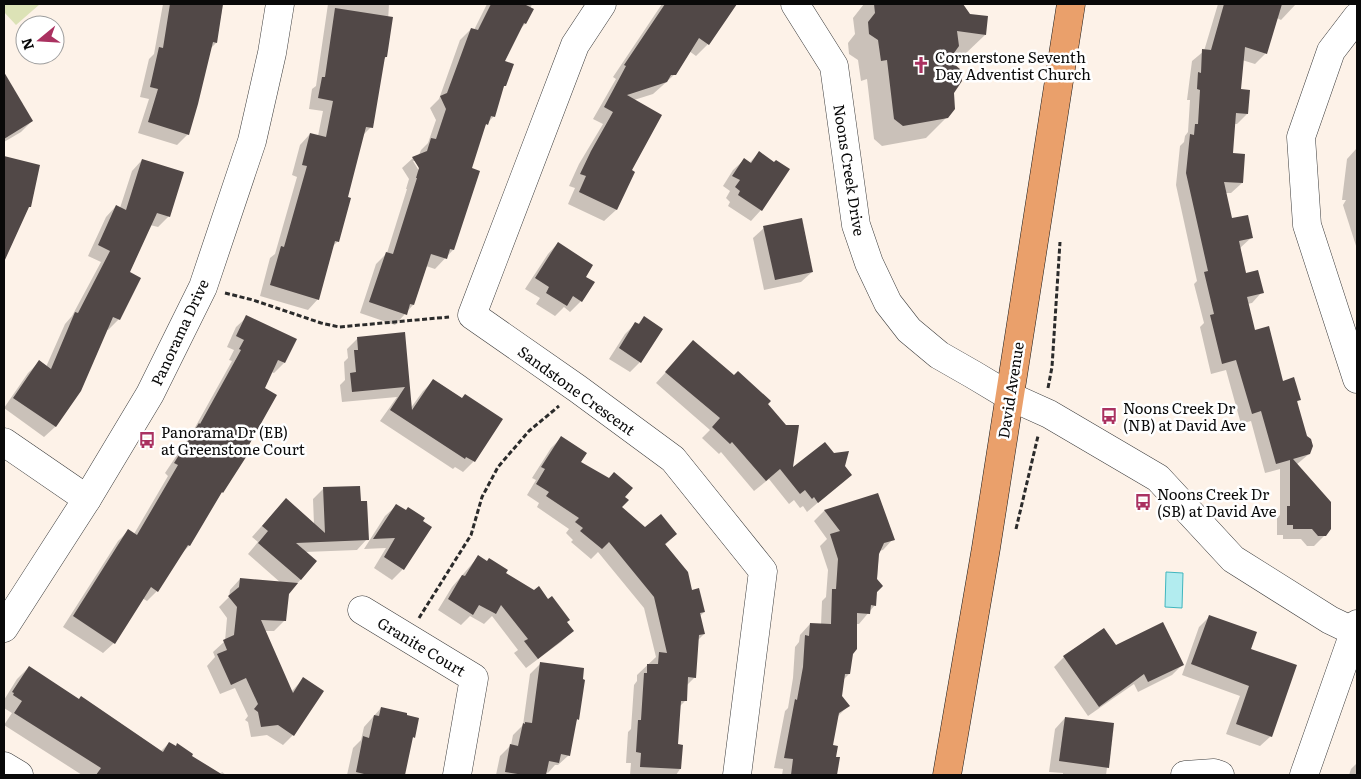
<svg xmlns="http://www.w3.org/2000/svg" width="1361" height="779" font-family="Literata,serif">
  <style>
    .green { fill: #dce2b6 }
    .water { fill: #b2ecef; stroke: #41b6be }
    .shadow { fill: #0003; fill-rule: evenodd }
    .building { fill: #514847 }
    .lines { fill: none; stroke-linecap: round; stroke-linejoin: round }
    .minor-casing { stroke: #3c3c3c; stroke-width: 29 }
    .major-casing { stroke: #1a1a1a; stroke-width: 29 }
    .path { stroke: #2b2b2b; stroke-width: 3; stroke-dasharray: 5 2.5; stroke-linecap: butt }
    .minor { stroke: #fff; stroke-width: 28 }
    .major { stroke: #eaa06b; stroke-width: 28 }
    .labels { text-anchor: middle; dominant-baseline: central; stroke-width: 5; stroke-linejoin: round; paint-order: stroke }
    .poi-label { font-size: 15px; fill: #090909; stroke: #fff; text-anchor: start }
    .street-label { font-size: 15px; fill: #090909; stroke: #fff }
  </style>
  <rect width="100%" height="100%" fill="#fdf2e8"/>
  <path class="green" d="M 4,4 L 40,4 L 16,25 L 4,12 Z"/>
  <path class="water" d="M 1166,572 L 1183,573 L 1182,608 L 1165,607 Z"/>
  <g class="shadow">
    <path d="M 163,4 L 223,4 L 216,43 L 211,48 L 188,134 L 177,145 L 138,133 L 149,99 L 140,97 L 149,59 L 154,54 Z"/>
    <path d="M 328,4 L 389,4 L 386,57 L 383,60 L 371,127 L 362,136 L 346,198 L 338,241 L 333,246 L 318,299 L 308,310 L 260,296 L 270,258 L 275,254 L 297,177 L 292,175 L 300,145 L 310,134 L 318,136 L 323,111 L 309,109 L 312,89 L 316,86 Z"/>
    <path d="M 487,4 L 532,4 L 525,24 L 519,30 L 504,62 L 505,85 L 503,88 L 494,116 L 483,128 L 470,169 L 453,250 L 435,269 L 426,266 L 413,305 L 395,325 L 360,313 L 376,264 L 387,253 L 407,189 L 406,189 L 409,179 L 402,168 L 413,158 L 419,155 L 421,150 L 428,143 L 436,120 L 430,108 L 439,99 L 460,40 L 471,29 L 474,30 ZM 413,161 L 416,161 L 421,174 Z"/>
    <path d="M 662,4 L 725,4 L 729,6 L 729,13 L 708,44 L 696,56 L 689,51 L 675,74 L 662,86 L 653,94 L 634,100 L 630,171 L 616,210 L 604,221 L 568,204 L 575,188 L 569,186 L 579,164 L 603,124 L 593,119 L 616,79 L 613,77 Z"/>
    <path d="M 864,4 L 957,4 L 951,13 L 985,35 L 964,55 L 952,53 L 947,60 L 953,92 L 947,117 L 926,138 L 882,146 L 874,139 L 867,79 L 861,81 L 858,60 L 849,54 L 848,43 L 855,34 L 853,18 Z"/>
    <path d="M 1218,4 L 1296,4 L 1281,20 L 1277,18 L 1266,53 L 1255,64 L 1242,60 L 1240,90 L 1247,114 L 1237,124 L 1234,124 L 1232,154 L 1242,183 L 1231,193 L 1225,193 L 1231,220 L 1252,237 L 1240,248 L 1246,274 L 1262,292 L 1252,303 L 1247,304 L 1254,331 L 1282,382 L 1299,400 L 1297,402 L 1309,454 L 1296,465 L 1325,535 L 1314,546 L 1307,546 L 1301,539 L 1283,539 L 1283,535 L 1277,535 L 1277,518 L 1280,515 L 1280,469 L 1265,473 L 1251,421 L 1241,424 L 1226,370 L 1211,374 L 1200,327 L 1204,323 L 1194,284 L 1197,281 L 1176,185 L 1180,146 L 1184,142 L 1185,136 L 1188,132 L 1190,100 L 1187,100 L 1192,61 L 1204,51 Z"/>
    <path d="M 10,84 L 32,121 L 21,132 L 4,142 L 4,88 Z"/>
    <path d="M 1357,148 L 1357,249 L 1343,205 L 1346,200 L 1342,200 L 1347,159 Z"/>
    <path d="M 759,153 L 774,163 L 788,169 L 761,210 L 751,221 L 728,206 L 730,202 L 726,198 L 730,191 L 723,186 L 733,170 L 744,160 L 749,163 Z"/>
    <path d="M 4,158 L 39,166 L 26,210 L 4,257 Z"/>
    <path d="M 142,160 L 169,216 L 158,227 L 150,225 L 128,272 L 119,319 L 108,330 L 106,329 L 80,391 L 55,427 L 44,437 L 4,408 L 28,373 L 39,362 L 46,367 L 65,324 L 72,316 L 101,262 L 88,256 L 106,217 L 116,206 L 120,208 L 132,171 Z"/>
    <path d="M 764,228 L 812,272 L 801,282 L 764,290 L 753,238 Z"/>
    <path d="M 558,243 L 581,301 L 570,312 L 564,307 L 555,316 L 536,304 L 540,298 L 525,289 L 548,254 Z"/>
    <path d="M 247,317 L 284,363 L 274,373 L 271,372 L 222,492 L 217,498 L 189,546 L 181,554 L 157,591 L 147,601 L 142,598 L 114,643 L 103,653 L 63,627 L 118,541 L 128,531 L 134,534 L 168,476 L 165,473 L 193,431 L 232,361 L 229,360 L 234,350 L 227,347 L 236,327 Z"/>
    <path d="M 644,318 L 640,362 L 630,372 L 609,359 L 625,334 L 636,323 L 638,324 Z"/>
    <path d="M 403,333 L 410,409 L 423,391 L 433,381 L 461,399 L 474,461 L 463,472 L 455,467 L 453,469 L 380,421 L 397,397 L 342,402 L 340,385 L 345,380 L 344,362 L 348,358 L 347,349 L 358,338 Z"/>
    <path d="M 693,342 L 766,404 L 792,470 L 844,467 L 850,475 L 807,512 L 803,506 L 800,508 L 794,500 L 789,504 L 769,479 L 754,491 L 721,452 L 719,454 L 702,438 L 710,430 L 656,383 Z"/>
    <path d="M 561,438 L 580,462 L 624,497 L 621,507 L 644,528 L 676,534 L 665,545 L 704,612 L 700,616 L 704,634 L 698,640 L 695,677 L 686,686 L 685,701 L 679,707 L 676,745 L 680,769 L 676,775 L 630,775 L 631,763 L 626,763 L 628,732 L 631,729 L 634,685 L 637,681 L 637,675 L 656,657 L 644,608 L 598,552 L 591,559 L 571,542 L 573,540 L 566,533 L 569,529 L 537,507 L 539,503 L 527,495 L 536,480 L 532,478 L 551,448 Z"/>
    <path d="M 323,489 L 360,502 L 367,539 L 357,550 L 305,552 L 316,562 L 288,594 L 285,620 L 274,631 L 264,631 L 291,692 L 303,679 L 293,735 L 283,745 L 267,735 L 251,737 L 248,722 L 245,720 L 248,716 L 235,688 L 220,694 L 207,666 L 215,657 L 213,652 L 225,641 L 227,618 L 219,607 L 229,597 L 230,590 L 240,579 L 281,583 L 248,554 L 258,542 L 252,537 L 276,510 L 314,525 L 313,499 Z"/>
    <path d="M 878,495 L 893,539 L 883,550 L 879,551 L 875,605 L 859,624 L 856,624 L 849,674 L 843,680 L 841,696 L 848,706 L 837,717 L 832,746 L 834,758 L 838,758 L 836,775 L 782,775 L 783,769 L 774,768 L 785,711 L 788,708 L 793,678 L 795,647 L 799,642 L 800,635 L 810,624 L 821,625 L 822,601 L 826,597 L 828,570 L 820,546 L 827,539 L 814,521 L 824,511 Z"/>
    <path d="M 396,506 L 403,569 L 392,580 L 374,568 L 386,548 L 364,549 L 385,516 Z"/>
    <path d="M 478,557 L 505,573 L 565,623 L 572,631 L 561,642 L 526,668 L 514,653 L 518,650 L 492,616 L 484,624 L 470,616 L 461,625 L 438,610 L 452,587 Z"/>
    <path d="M 1210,616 L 1250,650 L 1271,736 L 1260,746 L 1226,734 L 1240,696 L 1182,675 L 1199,627 Z"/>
    <path d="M 1115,647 L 1182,665 L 1172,675 L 1138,692 L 1134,684 L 1088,716 L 1054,667 L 1064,657 Z"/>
    <path d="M 541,663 L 578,719 L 575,722 L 569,755 L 558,765 L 555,765 L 548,773 L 546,772 L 545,775 L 496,775 L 500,756 L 511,745 L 513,735 L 523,725 L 530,674 Z"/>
    <path d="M 29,667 L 160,752 L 169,743 L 220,774 L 222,772 L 226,775 L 82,775 L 4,725 L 12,713 L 4,708 L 4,700 L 17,679 Z"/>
    <path d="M 381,708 L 414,737 L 411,739 L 404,775 L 347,775 L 353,748 L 361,740 L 364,727 Z"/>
    <path d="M 1065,718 L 1113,724 L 1106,775 L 1063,775 L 1063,773 L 1049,772 L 1055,729 Z"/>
    <path d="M 1357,763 L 1357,775 L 1349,775 L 1351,769 Z"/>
  </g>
  <g class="building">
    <path d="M 170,4 L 223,4 L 217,43 L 213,42 L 198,104 L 189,135 L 148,122 L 158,89 L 150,87 L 159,47 L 163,48 Z"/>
    <path d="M 491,4 L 524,4 L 534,9 L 526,24 L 524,23 L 505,61 L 514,64 L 506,86 L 504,86 L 495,117 L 491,116 L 488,125 L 486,124 L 472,168 L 480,171 L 454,250 L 450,249 L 447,259 L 431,254 L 414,305 L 410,304 L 407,315 L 369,302 L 386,252 L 393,254 L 417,178 L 416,178 L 419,168 L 412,157 L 427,151 L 431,138 L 436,139 L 446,109 L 440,96 L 447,93 L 471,28 L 478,30 Z"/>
    <path d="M 665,4 L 737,4 L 709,45 L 699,38 L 676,75 L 671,75 L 667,82 L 627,95 L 662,115 L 632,170 L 635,172 L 617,210 L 579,192 L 586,176 L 580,174 L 591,151 L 613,112 L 604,107 L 626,66 L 624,65 Z"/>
    <path d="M 874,4 L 963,4 L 970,14 L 988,16 L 986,35 L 957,31 L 959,46 L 949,60 L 960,69 L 962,81 L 954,93 L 955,109 L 948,118 L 903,126 L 894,119 L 887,60 L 881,61 L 878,40 L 869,34 L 868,22 L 875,13 Z"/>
    <path d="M 1224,4 L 1282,4 L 1267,54 L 1245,47 L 1241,89 L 1250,90 L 1248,114 L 1236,113 L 1233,153 L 1245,154 L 1243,183 L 1224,182 L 1232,218 L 1248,215 L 1253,238 L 1239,241 L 1246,273 L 1258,270 L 1264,293 L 1247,297 L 1255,330 L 1269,326 L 1283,381 L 1294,377 L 1301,400 L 1297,401 L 1307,436 L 1311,439 L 1313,446 L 1310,454 L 1293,459 L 1331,502 L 1331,529 L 1326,536 L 1318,536 L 1312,529 L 1293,529 L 1293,525 L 1287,525 L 1287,506 L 1290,506 L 1290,460 L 1276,464 L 1261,411 L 1252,414 L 1236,360 L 1222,364 L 1210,315 L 1214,314 L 1204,272 L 1208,271 L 1186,173 L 1190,134 L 1194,135 L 1195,124 L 1198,124 L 1200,90 L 1197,89 L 1198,72 L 1201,73 L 1202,49 L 1211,50 Z"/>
    <path d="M 335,8 L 393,17 L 387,57 L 385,57 L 373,128 L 366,127 L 348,197 L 351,198 L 339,242 L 335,241 L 319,300 L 270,285 L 281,246 L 284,247 L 307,166 L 302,165 L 310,133 L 326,137 L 333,101 L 318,98 L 322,77 L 325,77 Z"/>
    <path d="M 4,72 L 33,121 L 4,139 Z"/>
    <path d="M 759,151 L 774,162 L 776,160 L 790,169 L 762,211 L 738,195 L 740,191 L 735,187 L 740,180 L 732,176 L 744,158 L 751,163 Z"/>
    <path d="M 4,156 L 40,165 L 31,207 L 29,207 L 4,262 Z"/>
    <path d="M 142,159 L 184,172 L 170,217 L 157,213 L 130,272 L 141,278 L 120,320 L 113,317 L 81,391 L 56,427 L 13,398 L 39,360 L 51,369 L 75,312 L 78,313 L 110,251 L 98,245 L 116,205 L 126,210 Z"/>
    <path d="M 802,218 L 813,272 L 775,280 L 763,226 Z"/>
    <path d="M 558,242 L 593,265 L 586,277 L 595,282 L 582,302 L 573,296 L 567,306 L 546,293 L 549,287 L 535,278 Z"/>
    <path d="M 246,315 L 297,339 L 285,363 L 278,360 L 265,388 L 277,395 L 245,452 L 248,454 L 223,493 L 222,492 L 190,546 L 188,545 L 158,592 L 151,587 L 115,644 L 73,616 L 128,529 L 137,535 L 178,465 L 174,463 L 199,423 L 200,424 L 241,350 L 239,349 L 244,340 L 236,336 Z"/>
    <path d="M 644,316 L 663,329 L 641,363 L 619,348 L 635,322 L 639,324 Z"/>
    <path d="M 405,332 L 412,410 L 433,379 L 462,398 L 465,394 L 503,419 L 475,462 L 466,457 L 465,459 L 390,410 L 405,387 L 352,392 L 350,373 L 356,372 L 354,350 L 358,350 L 357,337 Z"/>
    <path d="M 693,340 L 734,375 L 738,371 L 771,401 L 768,404 L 786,425 L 799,425 L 793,467 L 825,442 L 834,453 L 849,451 L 845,466 L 852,475 L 818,503 L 814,497 L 812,499 L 805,490 L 800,494 L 780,469 L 766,481 L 732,442 L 730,444 L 712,427 L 720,418 L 665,372 Z"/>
    <path d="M 561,436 L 587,453 L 581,462 L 609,478 L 614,472 L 633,488 L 625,497 L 629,500 L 622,507 L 645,527 L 661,514 L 677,534 L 665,544 L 688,572 L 692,590 L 699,588 L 705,612 L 700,613 L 705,634 L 699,635 L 696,678 L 688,677 L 687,701 L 681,701 L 678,744 L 683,745 L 681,769 L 640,767 L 641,753 L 636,752 L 638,720 L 641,720 L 644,673 L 647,673 L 647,664 L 658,664 L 659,652 L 667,653 L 654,597 L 609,542 L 602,549 L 580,531 L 583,528 L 575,522 L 579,518 L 546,496 L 549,492 L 536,484 L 545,469 L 541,467 Z"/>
    <path d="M 360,486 L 361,501 L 367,501 L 369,540 L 296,543 L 317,561 L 301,580 L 258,543 L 268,531 L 262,526 L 286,498 L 325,533 L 323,487 Z"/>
    <path d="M 878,493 L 895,540 L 884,543 L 879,554 L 877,579 L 883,586 L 877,592 L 876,606 L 871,605 L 870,614 L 857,613 L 857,649 L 853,654 L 850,674 L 845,674 L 842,696 L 850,706 L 839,713 L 833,745 L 838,746 L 836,757 L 840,757 L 837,775 L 791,775 L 793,759 L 784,758 L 795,699 L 797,700 L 803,667 L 805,635 L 809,636 L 810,623 L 831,624 L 832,589 L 836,589 L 838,559 L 830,534 L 840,531 L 824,510 Z"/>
    <path d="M 396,504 L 406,510 L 408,507 L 425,518 L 423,521 L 432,527 L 404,570 L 384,557 L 395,538 L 373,539 Z"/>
    <path d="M 478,555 L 487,561 L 489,558 L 508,570 L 506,573 L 534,590 L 539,586 L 548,599 L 552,596 L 570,620 L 567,622 L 574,631 L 538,659 L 524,641 L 528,639 L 501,605 L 496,614 L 479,605 L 473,615 L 448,599 L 462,575 L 465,576 Z"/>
    <path d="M 240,578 L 298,583 L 289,594 L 286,621 L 261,620 L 293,693 L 303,677 L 324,691 L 294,736 L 278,725 L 261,727 L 258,712 L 254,709 L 258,704 L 246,678 L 231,685 L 217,654 L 227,650 L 223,640 L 234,635 L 237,607 L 228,596 L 239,587 Z"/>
    <path d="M 1209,615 L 1257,632 L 1251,649 L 1297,665 L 1272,737 L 1236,724 L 1249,686 L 1191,664 Z"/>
    <path d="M 1163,622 L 1184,665 L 1148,682 L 1144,674 L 1099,707 L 1063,656 L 1104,628 L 1116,645 Z"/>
    <path d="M 540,662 L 584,668 L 583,679 L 585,680 L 579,720 L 577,719 L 570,756 L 561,754 L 559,763 L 549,761 L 546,775 L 524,775 L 505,772 L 510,744 L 518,746 L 523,723 L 525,724 L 525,722 L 532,723 Z"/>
    <path d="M 29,666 L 79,699 L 81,696 L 163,752 L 169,742 L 176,746 L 177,743 L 193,754 L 192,756 L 223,775 L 96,775 L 101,768 L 14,713 L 22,701 L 13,695 L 14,693 L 12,692 Z"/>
    <path d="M 381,707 L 407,713 L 407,715 L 419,718 L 415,738 L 413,737 L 405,775 L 368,775 L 356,772 L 363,736 L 369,738 L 374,715 L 379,716 Z"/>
    <path d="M 1065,717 L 1114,723 L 1109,768 L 1059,761 Z"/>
  </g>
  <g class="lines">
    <g class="minor-casing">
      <g id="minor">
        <path d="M 602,4 L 575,45 L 472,315 L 578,389 L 673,459 L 763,571 L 737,775"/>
        <path d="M 795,4 L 834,66 L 856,225 L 869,263 L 888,303 L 909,330 L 939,355 L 974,375 L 1009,396 L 1049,414 L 1158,478 L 1233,559 L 1330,620 L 1357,633"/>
        <path d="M 1357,17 L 1331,51 L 1301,137 L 1307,225 L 1357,379"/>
        <path d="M 4,442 L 87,499"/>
        <path d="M 362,610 L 474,678 L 457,775"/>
        <path d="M 4,628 L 87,499 L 150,394 L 203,287 L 252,141 L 272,53 L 280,4"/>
        <path d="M 4,766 L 19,775"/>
        <path d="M 1185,775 L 1214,773 L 1220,775"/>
        <path d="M 1304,775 L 1357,624"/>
      </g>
    </g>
    <g class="major-casing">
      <path id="major" d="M 947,775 L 986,548 L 1071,4"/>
    </g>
    <g class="path">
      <path d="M 225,293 L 253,300 L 321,323 L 339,327 L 449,317"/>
      <path d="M 1048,388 L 1052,367 L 1060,242"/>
      <path d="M 1016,529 L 1038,436"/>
      <path d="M 419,618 L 471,535 L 482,497 L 498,467 L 529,431 L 559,406"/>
    </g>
    <use href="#minor" class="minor"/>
    <use href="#major" class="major"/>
  </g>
  <defs>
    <g id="church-bare" transform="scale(1.35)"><path d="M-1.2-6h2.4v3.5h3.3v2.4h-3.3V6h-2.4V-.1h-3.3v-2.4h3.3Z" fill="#aa3160" stroke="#fff" stroke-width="2.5" paint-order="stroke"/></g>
    <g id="bus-bare" transform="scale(1.35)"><path d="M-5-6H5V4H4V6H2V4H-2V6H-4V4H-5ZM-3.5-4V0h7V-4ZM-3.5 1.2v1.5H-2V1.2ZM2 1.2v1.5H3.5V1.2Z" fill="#aa3160" stroke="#fff" stroke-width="2.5" paint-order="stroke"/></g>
  </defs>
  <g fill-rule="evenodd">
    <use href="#church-bare" x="921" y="65"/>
    <use href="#bus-bare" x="1109" y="416"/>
    <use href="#bus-bare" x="147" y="440"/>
    <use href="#bus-bare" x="1143" y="502"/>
  </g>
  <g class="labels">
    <g class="poi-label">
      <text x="935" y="56">Cornerstone Seventh<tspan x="935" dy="17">Day Adventist Church</tspan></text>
      <text x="1123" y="407">Noons Creek Dr<tspan x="1123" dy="17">(NB) at David Ave</tspan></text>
      <text x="161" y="431">Panorama Dr (EB)<tspan x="161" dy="17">at Greenstone Court</tspan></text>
      <text x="1157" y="493">Noons Creek Dr<tspan x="1157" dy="17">(SB) at David Ave</tspan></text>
    </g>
    <g class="street-label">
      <text transform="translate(850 170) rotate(81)">Noons Creek Drive</text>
      <text transform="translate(179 332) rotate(-65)">Panorama Drive</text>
      <text transform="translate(577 390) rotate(36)">Sandstone Crescent</text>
      <text transform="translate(1010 390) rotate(-81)">David Avenue</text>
      <text transform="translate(422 646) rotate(31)">Granite Court</text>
    </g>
  </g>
  <rect width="1361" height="779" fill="none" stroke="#090909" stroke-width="10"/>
  <g transform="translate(40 40) rotate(252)"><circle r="24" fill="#ffffff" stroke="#9d9d9d"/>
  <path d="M0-4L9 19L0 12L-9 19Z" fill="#aa3160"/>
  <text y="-8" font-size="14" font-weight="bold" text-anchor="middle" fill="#090909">N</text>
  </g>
</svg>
